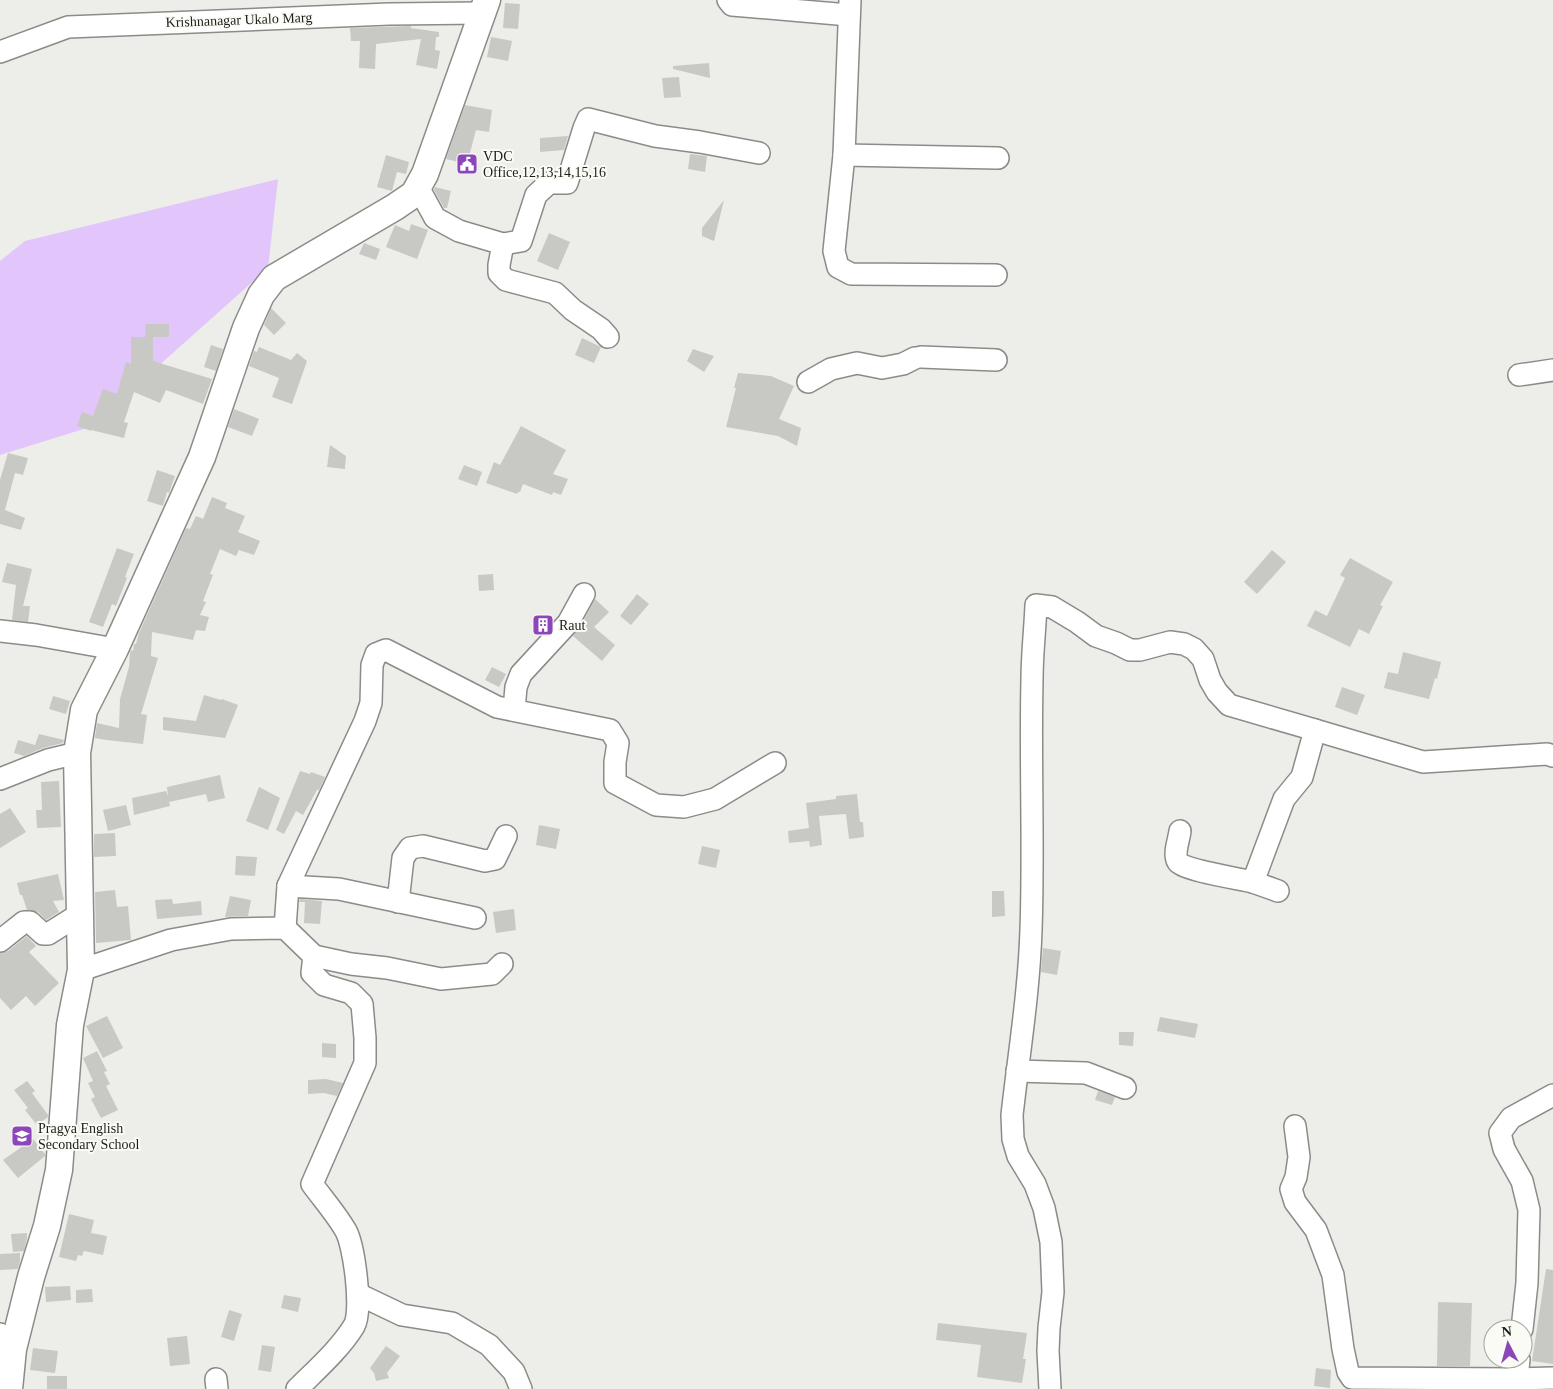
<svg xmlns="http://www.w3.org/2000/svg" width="1553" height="1389" font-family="'Times New Roman',serif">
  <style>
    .green { fill: #e2c5fa }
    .building { fill: #c8c9c4 }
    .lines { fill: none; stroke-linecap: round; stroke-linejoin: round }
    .minor-casing { stroke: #8b8c87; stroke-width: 24 }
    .major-casing { stroke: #8b8c87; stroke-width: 29 }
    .minor { stroke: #fff; stroke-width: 21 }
    .major { stroke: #fff; stroke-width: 26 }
    .labels { text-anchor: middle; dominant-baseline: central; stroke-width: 4; stroke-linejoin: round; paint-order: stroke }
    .street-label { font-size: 14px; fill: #1c1c1a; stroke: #fbfbf6 }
    .poi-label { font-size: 14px; fill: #1c1c1a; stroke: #fbfbf6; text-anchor: start }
  </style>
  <rect width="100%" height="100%" fill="#edeee9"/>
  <path class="green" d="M 278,179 L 268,268 L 90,427 L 0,455 L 0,261 L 25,241 Z"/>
  <g class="building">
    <path d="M 505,3 L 520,4 L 518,29 L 503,28 Z"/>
    <path d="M 411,26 L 411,28 L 439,32 L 439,37 L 436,37 L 435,50 L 440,51 L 437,69 L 416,65 L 421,39 L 376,44 L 375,69 L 359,68 L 360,41 L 351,41 L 350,28 Z"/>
    <path d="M 491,37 L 512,41 L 508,61 L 487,57 Z"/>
    <path d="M 709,63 L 710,78 L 673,69 L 673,66 Z"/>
    <path d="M 679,77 L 681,97 L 664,98 L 662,78 Z"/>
    <path d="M 465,105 L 492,110 L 489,132 L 476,130 L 467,164 L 446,159 Z"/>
    <path d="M 568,136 L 564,150 L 540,152 L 540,138 Z"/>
    <path d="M 690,154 L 707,156 L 705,172 L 688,169 Z"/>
    <path d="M 386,155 L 409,162 L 406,174 L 397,172 L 392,191 L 377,187 Z"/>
    <path d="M 435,187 L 451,191 L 447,208 L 444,208 L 434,190 Z"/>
    <path d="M 724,200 L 714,241 L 702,236 L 702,228 Z"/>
    <path d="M 411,224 L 428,230 L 417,259 L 386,247 L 395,225 L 409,231 Z"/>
    <path d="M 549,233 L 570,242 L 558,270 L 537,261 Z"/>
    <path d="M 364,243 L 380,249 L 376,260 L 359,254 Z"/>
    <path d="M 271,308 L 286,323 L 274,335 L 264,325 Z"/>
    <path d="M 146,324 L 169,324 L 169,337 L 145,337 Z"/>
    <path d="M 131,337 L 153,337 L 153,361 L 212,379 L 203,404 L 166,390 L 160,403 L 134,392 L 124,422 L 128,423 L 124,438 L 91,430 L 91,431 L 77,426 L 82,412 L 93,416 L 103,389 L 117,394 L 126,362 L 131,364 Z"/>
    <path d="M 582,338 L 601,347 L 594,363 L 575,355 Z"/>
    <path d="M 211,345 L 223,349 L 216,371 L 204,367 Z"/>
    <path d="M 259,347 L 291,360 L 297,353 L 307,361 L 292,404 L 272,397 L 279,378 L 249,366 L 254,351 L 257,352 Z"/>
    <path d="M 693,349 L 714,356 L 704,372 L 687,361 Z"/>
    <path d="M 738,373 L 771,376 L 794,386 L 779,419 L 801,428 L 797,446 L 778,436 L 726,427 L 736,388 L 734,388 Z"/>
    <path d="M 234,409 L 259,419 L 252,436 L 228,427 Z"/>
    <path d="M 521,426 L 566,450 L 553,474 L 568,479 L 561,495 L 553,492 L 552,495 L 523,484 L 520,492 L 518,492 L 517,494 L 486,483 L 494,462 L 500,465 Z"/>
    <path d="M 330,445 L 346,456 L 345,469 L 327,467 Z"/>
    <path d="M 8,453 L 28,458 L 23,475 L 15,473 L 5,510 L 25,518 L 21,530 L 0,524 L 0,480 Z"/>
    <path d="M 464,465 L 482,472 L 477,486 L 458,479 Z"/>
    <path d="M 157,470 L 175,476 L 169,493 L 167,492 L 163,506 L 147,501 Z"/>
    <path d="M 212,497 L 227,503 L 225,508 L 245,516 L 238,532 L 260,541 L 254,555 L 239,550 L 236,556 L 220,549 L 210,574 L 213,575 L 203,601 L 206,602 L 200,615 L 209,617 L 205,631 L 196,630 L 193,640 L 152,632 L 151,656 L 158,658 L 141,714 L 147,715 L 143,744 L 106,740 L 95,738 L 97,723 L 119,728 L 120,699 L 129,667 L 130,653 L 131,650 L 133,651 L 134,644 L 136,644 L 139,633 L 186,528 L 190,529 L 196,516 L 203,519 Z"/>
    <path d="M 117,548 L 134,554 L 125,577 L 127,578 L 116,606 L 112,604 L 103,627 L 89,622 Z"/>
    <path d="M 1272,550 L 1286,562 L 1257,594 L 1244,582 Z"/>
    <path d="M 1350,558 L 1393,582 L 1380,605 L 1383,606 L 1369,634 L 1359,629 L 1350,647 L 1307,626 L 1315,610 L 1327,616 L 1345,578 L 1340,575 Z"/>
    <path d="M 7,563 L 32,569 L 23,606 L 30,606 L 28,622 L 12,620 L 16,585 L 2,582 Z"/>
    <path d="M 493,574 L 494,590 L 479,591 L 478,575 Z"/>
    <path d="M 637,594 L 649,604 L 631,625 L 620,616 Z"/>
    <path d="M 595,599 L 609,612 L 594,627 L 615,645 L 602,661 L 573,636 L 579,629 Z"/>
    <path d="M 1403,652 L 1441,662 L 1437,679 L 1435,678 L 1429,699 L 1384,688 L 1388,672 L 1398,674 Z"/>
    <path d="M 492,667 L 506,674 L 499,687 L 485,680 Z"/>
    <path d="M 1342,687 L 1365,695 L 1357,715 L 1335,707 Z"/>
    <path d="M 204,695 L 221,700 L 222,699 L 238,705 L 225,738 L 163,730 L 163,717 L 196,721 Z"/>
    <path d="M 53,696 L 70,701 L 66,714 L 49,709 Z"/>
    <path d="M 39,734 L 64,740 L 63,743 L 43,748 L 24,756 L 14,753 L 18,740 L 35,745 Z"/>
    <path d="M 300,771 L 310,774 L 311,772 L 325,777 L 319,790 L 317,790 L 303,815 L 296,811 L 284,834 L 276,830 Z"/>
    <path d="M 220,775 L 225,798 L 208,802 L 206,794 L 169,802 L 170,806 L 134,815 L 132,798 L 166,791 L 168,796 L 167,787 Z"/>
    <path d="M 59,781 L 61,827 L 37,828 L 36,810 L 42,810 L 41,782 Z"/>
    <path d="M 259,787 L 280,798 L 268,830 L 246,821 Z"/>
    <path d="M 857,794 L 860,822 L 863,822 L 864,837 L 849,839 L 846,814 L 819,816 L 822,845 L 810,847 L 809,841 L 789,843 L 788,831 L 809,828 L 806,803 L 836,799 L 836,796 Z"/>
    <path d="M 126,805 L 131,825 L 108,831 L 103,810 Z"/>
    <path d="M 10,808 L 26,832 L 0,848 L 0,814 Z"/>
    <path d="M 539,825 L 560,829 L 556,849 L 536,845 Z"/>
    <path d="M 115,833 L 116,856 L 94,857 L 94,834 Z"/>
    <path d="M 702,846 L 720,850 L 716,868 L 698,864 Z"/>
    <path d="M 236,856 L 257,857 L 255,876 L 235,875 Z"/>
    <path d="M 58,874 L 64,900 L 53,901 L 59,912 L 46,920 L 38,912 L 27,910 L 22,895 L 20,895 L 17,883 Z"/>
    <path d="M 115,890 L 117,907 L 128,906 L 131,940 L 96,943 L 95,892 Z"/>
    <path d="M 992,891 L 1004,891 L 1005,916 L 992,917 Z"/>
    <path d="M 230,896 L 251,900 L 248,916 L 225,917 Z"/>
    <path d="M 172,899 L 173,904 L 201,901 L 202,915 L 157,919 L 155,900 Z"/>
    <path d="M 300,899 L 322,901 L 320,924 L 304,923 L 305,902 L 299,902 Z"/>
    <path d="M 514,909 L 516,930 L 496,933 L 493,912 Z"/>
    <path d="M 27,936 L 36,946 L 29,952 L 59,983 L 35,1006 L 26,996 L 11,1010 L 0,998 L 0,953 L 8,951 Z"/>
    <path d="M 1043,948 L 1061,951 L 1057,975 L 1041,972 Z"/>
    <path d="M 107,1016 L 123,1048 L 103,1058 L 86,1026 Z"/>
    <path d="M 1160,1017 L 1198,1024 L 1195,1038 L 1157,1031 Z"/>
    <path d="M 1119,1032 L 1134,1032 L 1133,1046 L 1119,1045 Z"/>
    <path d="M 322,1043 L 336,1044 L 336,1058 L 322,1057 Z"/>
    <path d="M 97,1051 L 107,1071 L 104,1072 L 110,1084 L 106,1086 L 118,1110 L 101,1118 L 91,1099 L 95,1097 L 88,1083 L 93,1081 L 83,1058 Z"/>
    <path d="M 326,1079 L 343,1083 L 337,1096 L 324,1093 L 308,1094 L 308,1080 Z"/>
    <path d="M 27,1081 L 35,1091 L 32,1093 L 48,1115 L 48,1117 L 37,1125 L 25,1110 L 28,1108 L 14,1090 Z"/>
    <path d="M 1098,1091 L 1115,1097 L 1112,1105 L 1095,1100 Z"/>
    <path d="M 33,1139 L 45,1154 L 45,1156 L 18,1178 L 3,1160 Z"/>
    <path d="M 69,1214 L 94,1220 L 91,1233 L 107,1236 L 103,1255 L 84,1251 L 82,1256 L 78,1255 L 76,1261 L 59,1257 Z"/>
    <path d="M 27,1233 L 27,1238 L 24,1251 L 13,1252 L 11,1234 Z"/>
    <path d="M 20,1253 L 20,1261 L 18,1269 L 0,1270 L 0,1254 Z"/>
    <path d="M 1546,1269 L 1553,1270 L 1553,1364 L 1532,1361 Z"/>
    <path d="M 70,1286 L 71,1300 L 46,1302 L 45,1287 Z"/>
    <path d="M 92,1289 L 93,1302 L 76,1303 L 76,1290 Z"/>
    <path d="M 284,1295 L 301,1298 L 298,1312 L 281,1308 Z"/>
    <path d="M 1438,1302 L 1472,1303 L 1470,1366 L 1437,1366 Z"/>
    <path d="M 229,1310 L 242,1314 L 234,1341 L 221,1337 Z"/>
    <path d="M 938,1323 L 1027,1333 L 1023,1359 L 1026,1359 L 1022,1383 L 977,1377 L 981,1345 L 936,1340 Z"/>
    <path d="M 187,1336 L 190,1364 L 170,1366 L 167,1338 Z"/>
    <path d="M 262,1345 L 275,1347 L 271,1372 L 258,1370 Z"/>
    <path d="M 386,1346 L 400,1356 L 387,1373 L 389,1378 L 376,1381 L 374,1373 L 370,1368 Z"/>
    <path d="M 33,1348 L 58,1351 L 55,1373 L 30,1370 Z"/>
    <path d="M 1316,1368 L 1331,1370 L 1330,1388 L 1314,1386 Z"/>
    <rect x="47" y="1376" width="20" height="13"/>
  </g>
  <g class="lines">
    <g class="minor-casing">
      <g id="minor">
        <path d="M 728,0 L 732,5 L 849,15"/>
        <path d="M 850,0 L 844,155 L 834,251 L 838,267 L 851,274 L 996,275"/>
        <path d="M 0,52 L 68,27 L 389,14 L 482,13"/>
        <path d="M 844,155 L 998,158"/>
        <path d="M 418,187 L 435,218 L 459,231 L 503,244 L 521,241 L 536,195 L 549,183 L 567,183 L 584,128 L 588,119 L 655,136 L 700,142 L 759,153"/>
        <path d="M 503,244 L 499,265 L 499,273 L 506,280 L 555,293 L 573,310 L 601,329 L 608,337"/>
        <path d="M 921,357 L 996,360"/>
        <path d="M 1519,375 L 1553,370"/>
        <path d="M 808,382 L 831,369 L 857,363 L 882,368 L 903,364 L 915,358"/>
        <path d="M 0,631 L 36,635 L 115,649"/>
        <path d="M 514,710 L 516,687 L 521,674 L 568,623 L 584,594"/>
        <path d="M 0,779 L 48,760 L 77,753"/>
        <path d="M 1180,831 C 1179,840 1173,854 1178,862 C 1183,870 1241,879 1253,882"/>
        <path d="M 288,886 L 339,889 L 475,918"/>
        <path d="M 1278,891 L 1253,882 L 1284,799 L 1302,777 L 1315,730"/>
        <path d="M 398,902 L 403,858 L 410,848 L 423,846 L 485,861 L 495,859 L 506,836"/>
        <path d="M 285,928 L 288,886 L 365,721 L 371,703 L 372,665 L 376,654 L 386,650 L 497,707 L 610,730 L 618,743 L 615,762 L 615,783 L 656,805 L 684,807 L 715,799 L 775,763"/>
        <path d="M 0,941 L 24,922 L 30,922 L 43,934 L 48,934 L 80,914"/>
        <path d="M 314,956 L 351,964 L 387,968 L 441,979 L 492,974 L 502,964"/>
        <path d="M 81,970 L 171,940 L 231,929 L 285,928 L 314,956 L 312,973 L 324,985 L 351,993 L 362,1004 L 365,1038 L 365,1063 L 312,1184 C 323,1199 337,1215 346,1231 C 354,1246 363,1311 354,1326 C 340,1349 316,1370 297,1389"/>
        <path d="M 1017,1071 L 1086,1073 L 1125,1088"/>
        <path d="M 1295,1126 L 1299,1157 L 1296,1177 L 1291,1189 L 1295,1202 L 1316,1230 L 1333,1275 L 1343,1349 L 1348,1372 L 1352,1378 L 1517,1379 L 1553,1378"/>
        <path d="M 358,1294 L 402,1315 L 452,1323 L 489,1345 L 514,1372 L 521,1389"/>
        <path d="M 1522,1329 L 1527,1283 L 1529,1210 L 1522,1181 L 1504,1149 L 1500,1133 L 1511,1118 L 1553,1095"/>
        <path d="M 0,1334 L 13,1349"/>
        <path d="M 216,1379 L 217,1389"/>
        <path d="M 1517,1379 L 1519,1359"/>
        <path d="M 1050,1389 L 1048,1351 L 1049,1328 L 1053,1292 L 1051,1242 L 1044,1208 L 1035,1184 L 1018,1156 L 1013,1139 L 1012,1115 C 1019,1053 1029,992 1031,930 C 1034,847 1030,764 1032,680 C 1032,655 1035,630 1036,605 L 1052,607 L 1077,622 L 1096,636 L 1116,643 L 1130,650 L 1140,650 L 1170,642 L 1184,644 L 1194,649 L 1203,659 L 1210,680 L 1217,692 L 1229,705 L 1315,730 L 1423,762 L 1547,754 L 1553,756"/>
      </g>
    </g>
    <g class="major-casing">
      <path id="major" d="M 9,1389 L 13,1349 L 31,1277 L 47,1226 L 59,1170 L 70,1025 L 81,970 L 77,753 L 84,710 L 115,649 L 202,457 L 246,328 L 261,295 L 274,278 L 395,207 L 414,194 L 425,174 L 487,0"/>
    </g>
    <use href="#minor" class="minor"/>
    <use href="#major" class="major"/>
  </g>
  <defs>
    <g id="civic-square" transform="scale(1.125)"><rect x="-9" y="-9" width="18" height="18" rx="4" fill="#8c46b9" stroke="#fbfbf6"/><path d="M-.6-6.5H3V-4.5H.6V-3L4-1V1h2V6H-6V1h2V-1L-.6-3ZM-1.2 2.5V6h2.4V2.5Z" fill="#fff"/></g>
    <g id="building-square" transform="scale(1.125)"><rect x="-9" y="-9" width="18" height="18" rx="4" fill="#8c46b9" stroke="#fbfbf6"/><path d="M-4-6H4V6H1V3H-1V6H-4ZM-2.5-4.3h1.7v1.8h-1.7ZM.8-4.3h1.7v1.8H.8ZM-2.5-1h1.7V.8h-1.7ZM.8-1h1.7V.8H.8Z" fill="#fff"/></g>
    <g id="school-square" transform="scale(1.125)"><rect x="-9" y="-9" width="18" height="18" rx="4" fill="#8c46b9" stroke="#fbfbf6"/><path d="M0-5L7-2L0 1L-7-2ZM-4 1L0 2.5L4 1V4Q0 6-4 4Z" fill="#fff"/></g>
  </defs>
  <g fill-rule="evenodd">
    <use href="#civic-square" x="467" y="164"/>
    <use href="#building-square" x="543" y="625"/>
    <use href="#school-square" x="22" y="1136"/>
  </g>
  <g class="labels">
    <g class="street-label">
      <text transform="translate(239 20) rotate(-2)">Krishnanagar Ukalo Marg</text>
    </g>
    <g class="poi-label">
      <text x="483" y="156">VDC<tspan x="483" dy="16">Office,12,13,14,15,16</tspan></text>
      <text x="559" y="625">Raut</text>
      <text x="38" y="1128">Pragya English<tspan x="38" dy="16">Secondary School</tspan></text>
    </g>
  </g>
  <g transform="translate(1508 1344) rotate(354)"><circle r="24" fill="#fbfbf6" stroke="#a2a29e"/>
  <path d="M0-4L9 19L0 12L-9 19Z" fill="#8c46b9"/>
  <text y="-8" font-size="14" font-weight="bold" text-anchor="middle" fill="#1c1c1a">N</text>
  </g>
</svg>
